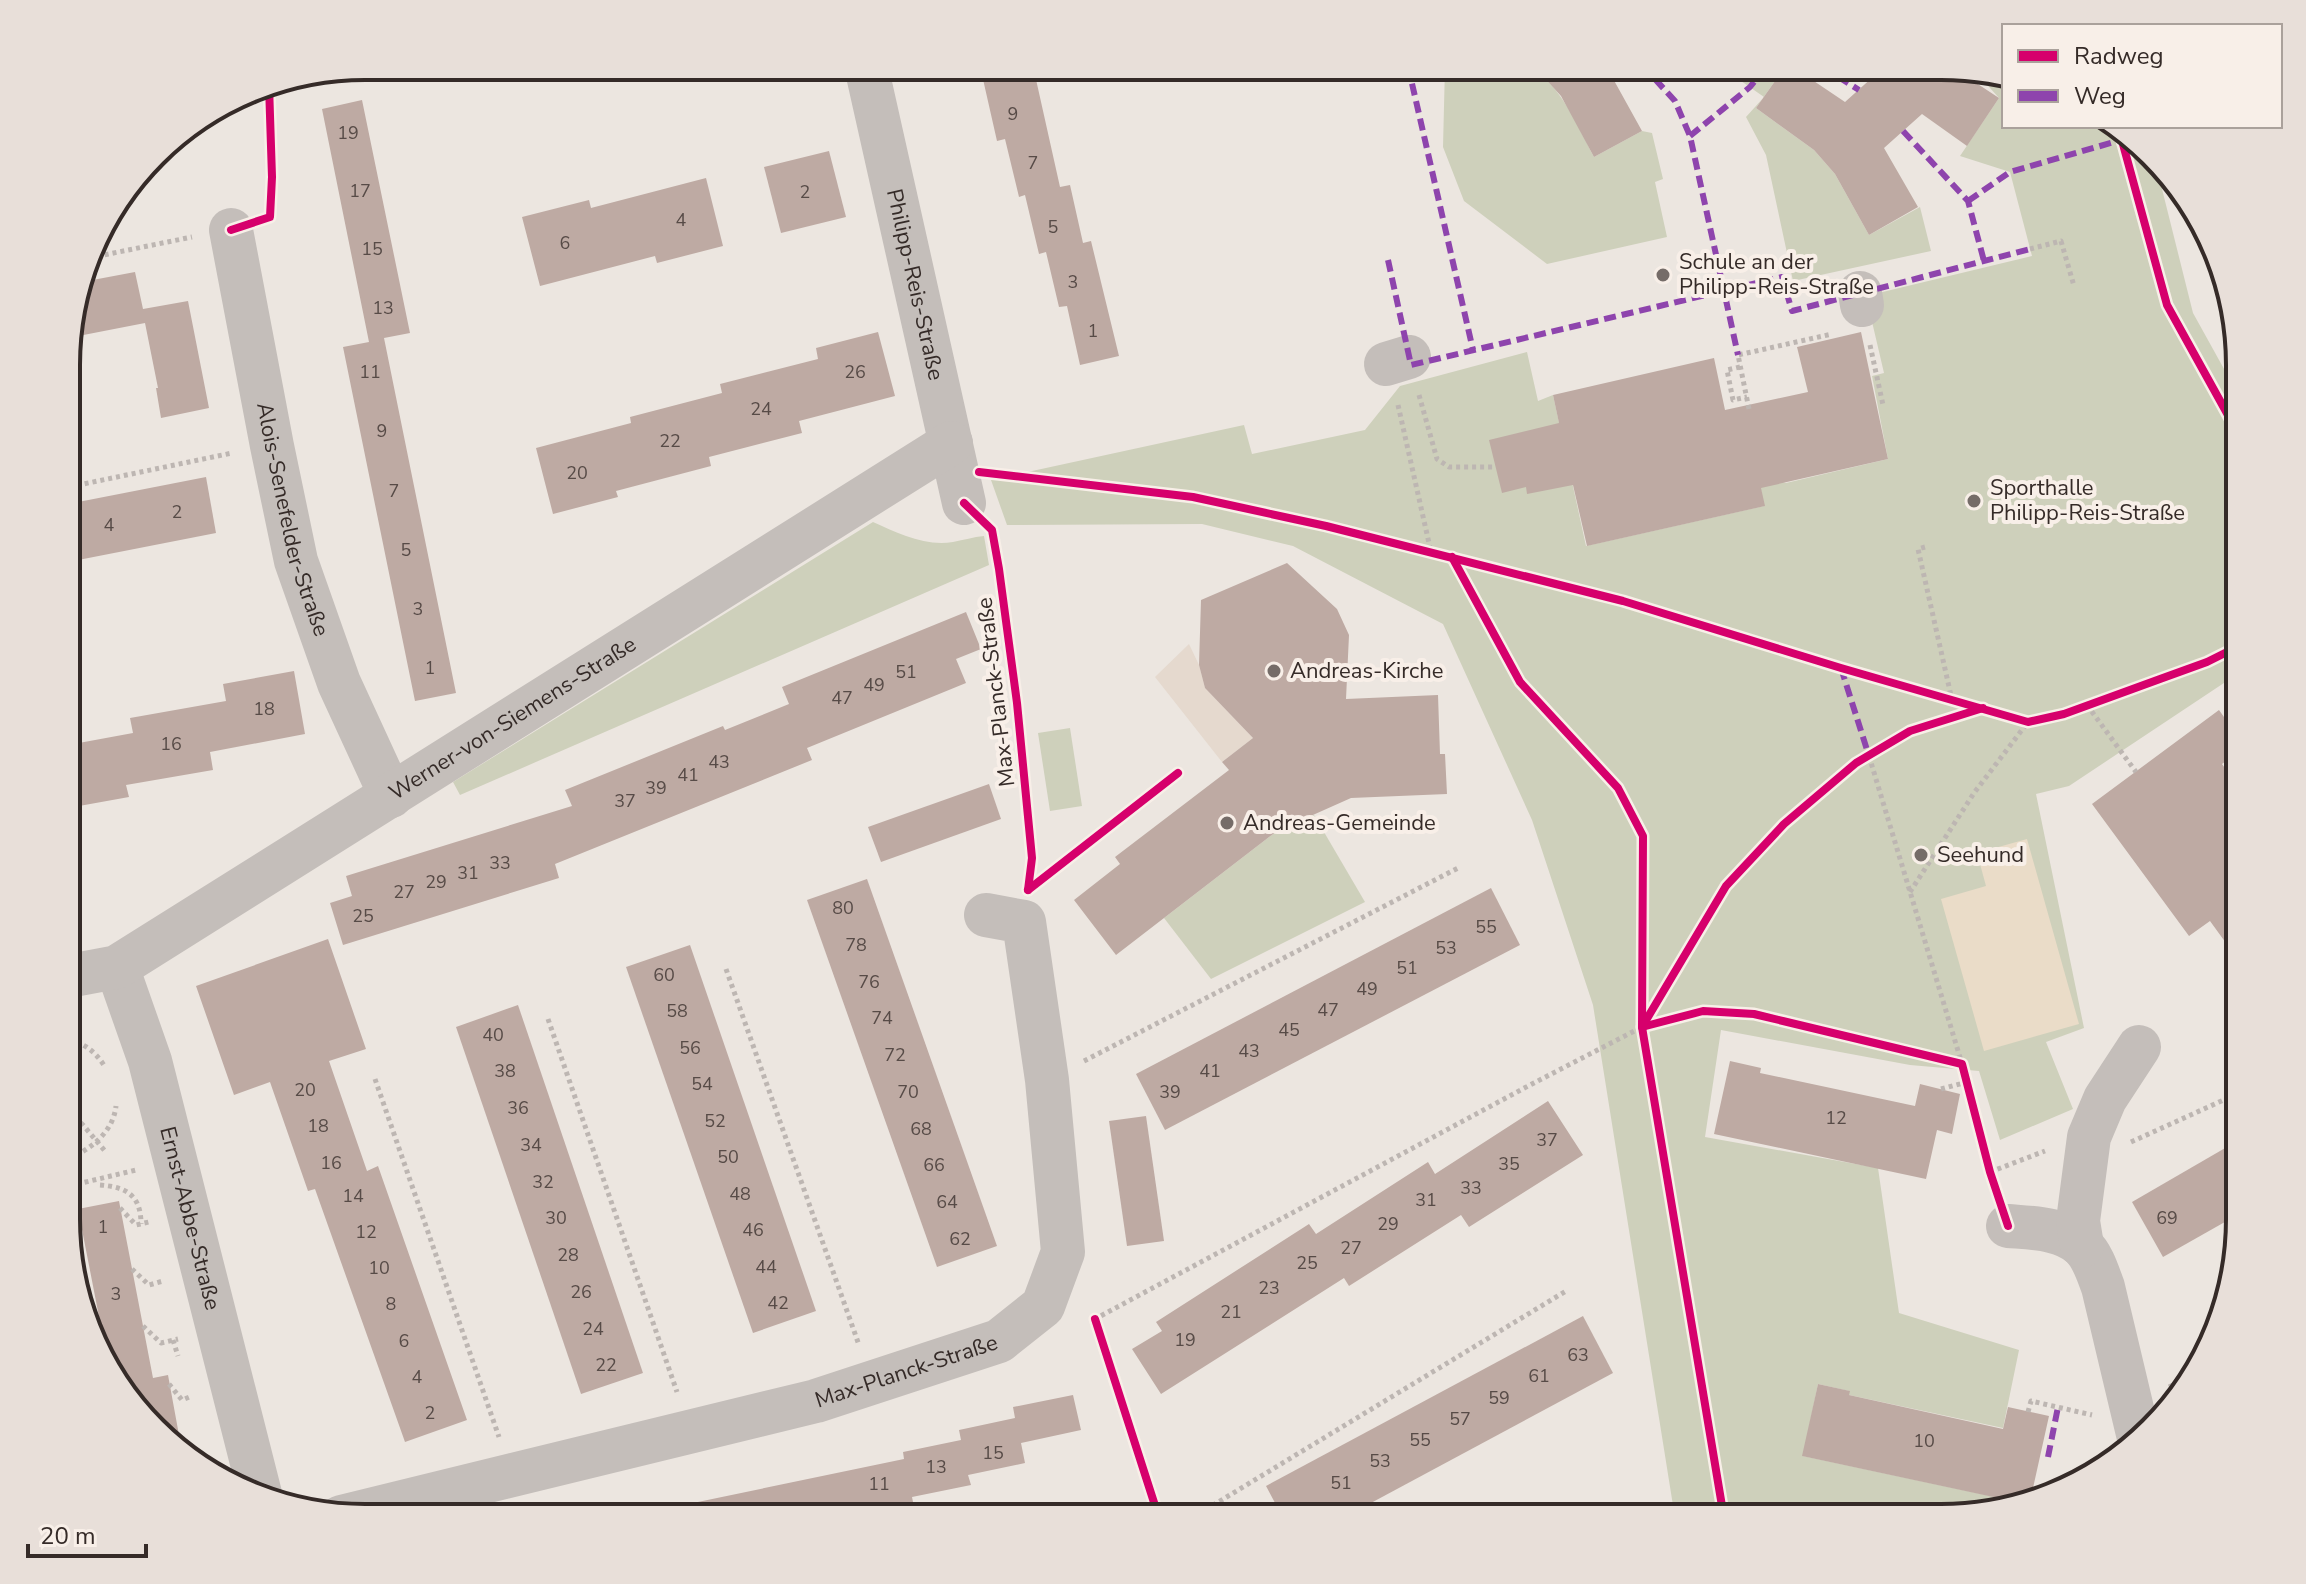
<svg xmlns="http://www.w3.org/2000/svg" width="2306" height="1584" font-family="'Nunito Sans',sans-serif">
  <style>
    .green { fill: #ced0bb }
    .sand { fill: #eadcc8 }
    .plaza { fill: #e5d9ce }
    .building { fill: #beaaa3 }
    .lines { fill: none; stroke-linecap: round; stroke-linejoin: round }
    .path { stroke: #bdb6b2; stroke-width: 5; stroke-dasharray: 4 4; stroke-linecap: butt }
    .minor { stroke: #c4beba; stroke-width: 44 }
    .quiet { stroke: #8e44ad; stroke-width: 6; stroke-dasharray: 12 6; stroke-linecap: butt }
    .cycleway-casing { stroke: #f8efe8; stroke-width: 13 }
    .cycleway { stroke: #d6006c; stroke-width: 8 }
    .poi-dot { fill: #756c68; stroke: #f8efe8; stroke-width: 3 }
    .labels { text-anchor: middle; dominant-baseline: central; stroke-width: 8; stroke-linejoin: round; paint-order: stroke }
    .number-label { font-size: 18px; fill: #574b47 }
    .poi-label { font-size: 22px; fill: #352b28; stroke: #f8efe8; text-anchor: start }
    .street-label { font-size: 22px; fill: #352b28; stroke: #f8efe8 }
    .rim { fill: none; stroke: #352b28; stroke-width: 4 }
  </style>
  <rect width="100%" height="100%" fill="#ece6e0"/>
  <g class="green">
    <path d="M 1445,66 L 1531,66 C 1562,88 1577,125 1594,157 L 1642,131 L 1652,133 L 1663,179 L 1655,182 L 1667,237 L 1547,264 L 1464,201 L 1443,147 Z"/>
    <path d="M 1721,67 L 1785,67 L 1756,108 L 1814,150 L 1835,174 L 1869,235 L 1920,207 L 1931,251 L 1793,281 L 1766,155 L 1746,117 L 1764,97 Z"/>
    <path d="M 1973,69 L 2004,75 L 2004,126 L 2120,126 L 2156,165 L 2193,313 L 2239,396 L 2239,673 L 2069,786 L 2036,794 L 2084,1028 L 2046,1042 L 2073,1109 L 2000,1140 L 1979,1071 L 1910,1065 L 1721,1030 L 1705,1137 L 1878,1168 L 1899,1313 L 2019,1350 L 2003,1428 L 1849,1395 L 1849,1391 L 1818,1384 L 1803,1456 L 2014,1501 L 1942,1518 L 1675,1518 L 1593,1005 L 1532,820 L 1443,624 L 1293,546 L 1202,524 L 1007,525 L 991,480 L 1244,425 L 1252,454 L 1365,430 L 1400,386 L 1527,352 L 1538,401 L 1553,395 L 1586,546 L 1764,506 L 1758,475 L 1786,483 L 1888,459 L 1872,376 L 1884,373 L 1866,296 L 2032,256 L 2010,172 L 1960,156 L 1999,98 Z"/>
    <path d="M 873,522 C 897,533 926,547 953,542 C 964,540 973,537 984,536 L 989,565 L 460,795 L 453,782 Z"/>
    <path d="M 1070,728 L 1082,806 L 1050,811 L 1038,733 Z"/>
    <path d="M 1314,815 L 1365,902 L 1211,979 L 1164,918 L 1277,831 Z"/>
  </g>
  <path class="sand" d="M 2027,839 L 2079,1024 L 1984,1051 L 1941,899 L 1986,886 L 1977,853 Z"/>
  <path class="plaza" d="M 1189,644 L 1199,665 L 1205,688 L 1253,738 L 1222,762 L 1155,677 Z"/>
  <g class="building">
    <path d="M 980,66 L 1033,66 L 1060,187 L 1070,185 L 1083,243 L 1091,241 L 1119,356 L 1080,365 L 1067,306 L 1059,307 L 1046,252 L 1039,254 L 1025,195 L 1019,197 L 1005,139 L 997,141 Z"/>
    <path d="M 1534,66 L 1606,66 L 1642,131 L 1594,157 L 1561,96 Z"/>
    <path d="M 1785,67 L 1793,67 L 1845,102 L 1884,67 L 1952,67 L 1999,98 L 1967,146 L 1922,114 L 1884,148 L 1918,207 L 1869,235 L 1835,174 L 1814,150 L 1756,108 Z"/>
    <path d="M 362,100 L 410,333 L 384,338 L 456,693 L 415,701 L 343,347 L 369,342 L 322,109 Z"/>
    <path d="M 829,151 L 846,217 L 781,233 L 764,167 Z"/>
    <path d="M 706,178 L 723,246 L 657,263 L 655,256 L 540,286 L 522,217 L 589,200 L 591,208 Z"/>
    <path d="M 135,272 L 143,309 L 188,301 L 209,408 L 161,418 L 156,388 L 158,388 L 145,323 L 68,338 L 68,326 L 82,282 Z"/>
    <path d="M 878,332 L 895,396 L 799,421 L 802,433 L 709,457 L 711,466 L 616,491 L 618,497 L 553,514 L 536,448 L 631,423 L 630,417 L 722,393 L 720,384 L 818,359 L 816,348 Z"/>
    <path d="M 1861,332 L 1888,459 L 1761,488 L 1765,506 L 1587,546 L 1573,485 L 1527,494 L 1526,487 L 1502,493 L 1489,440 L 1559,423 L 1553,395 L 1714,358 L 1725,410 L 1808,392 L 1797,347 Z"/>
    <path d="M 206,477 L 216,533 L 68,562 L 68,504 Z"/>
    <path d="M 1287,563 L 1337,609 L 1349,635 L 1346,699 L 1438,695 L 1440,754 L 1445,754 L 1447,794 L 1351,798 L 1277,831 L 1116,955 L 1074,900 L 1120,864 L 1115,857 L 1229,770 L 1222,762 L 1253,738 L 1205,688 L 1199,665 L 1201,600 Z"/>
    <path d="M 966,612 L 981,649 L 956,659 L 966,683 L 807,748 L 812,760 L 555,864 L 559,878 L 343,945 L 330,903 L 352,896 L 346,876 L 572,806 L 565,790 L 723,726 L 725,730 L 789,704 L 782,687 Z"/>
    <path d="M 294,671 L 305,734 L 210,752 L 213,770 L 126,785 L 129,797 L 68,808 L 68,745 L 133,733 L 130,718 L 226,701 L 223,684 Z"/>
    <path d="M 2219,710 L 2239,738 L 2239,751 L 2222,764 L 2239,788 L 2239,961 L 2210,921 L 2189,936 L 2092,804 Z"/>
    <path d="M 989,784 L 1001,819 L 881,862 L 868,827 Z"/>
    <path d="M 867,879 L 997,1246 L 937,1267 L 807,900 Z"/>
    <path d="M 1491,888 L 1520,945 L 1165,1130 L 1136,1074 Z"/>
    <path d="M 328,939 L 366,1049 L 329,1061 L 367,1171 L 378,1166 L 467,1420 L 405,1442 L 315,1189 L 308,1191 L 270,1082 L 234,1095 L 196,986 Z"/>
    <path d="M 690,945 L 816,1311 L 753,1333 L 626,967 Z"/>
    <path d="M 518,1005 L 643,1373 L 581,1394 L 456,1027 Z"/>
    <path d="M 1730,1061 L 1761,1068 L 1760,1073 L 1915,1106 L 1920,1084 L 1960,1094 L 1952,1134 L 1937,1130 L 1926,1179 L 1714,1134 Z"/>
    <path d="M 1548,1101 L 1583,1155 L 1469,1227 L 1461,1215 L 1349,1286 L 1344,1278 L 1161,1394 L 1132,1349 L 1162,1331 L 1156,1322 L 1309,1224 L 1316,1234 L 1428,1162 L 1435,1174 Z"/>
    <path d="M 1146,1116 L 1164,1241 L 1127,1246 L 1109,1121 Z"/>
    <path d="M 2239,1140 L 2239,1214 L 2163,1257 L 2132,1202 Z"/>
    <path d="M 119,1201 L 153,1378 L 168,1375 L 183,1457 L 110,1373 L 78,1209 Z"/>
    <path d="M 1583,1316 L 1613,1373 L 1343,1518 L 1283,1518 L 1266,1486 Z"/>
    <path d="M 1818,1384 L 1850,1391 L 1849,1395 L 2003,1429 L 2008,1407 L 2049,1416 L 2031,1497 L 2012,1501 L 1802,1456 Z"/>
    <path d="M 1073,1395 L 1081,1430 L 1021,1443 L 1025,1463 L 968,1475 L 971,1485 L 912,1497 L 913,1502 L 839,1518 L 694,1518 L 693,1503 L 904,1459 L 903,1452 L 961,1440 L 959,1430 L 1015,1418 L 1013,1407 Z"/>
  </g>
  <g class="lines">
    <g class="path">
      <path d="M 269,85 L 272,177 L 270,212"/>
      <path d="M 2030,249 L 2061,241 L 2074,286"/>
      <path d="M 89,258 L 192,237"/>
      <path d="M 1870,345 L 1883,405"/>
      <path d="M 1740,367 L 1727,370 L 1733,400 L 1747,397"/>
      <path d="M 1419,395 L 1437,459 L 1449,467 L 1496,467"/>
      <path d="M 1398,405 L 1431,552"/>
      <path d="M 1749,409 L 1738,355 L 1832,334"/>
      <path d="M 69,487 L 232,453"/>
      <path d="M 992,533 L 1017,703 L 1032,858 L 1029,881"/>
      <path d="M 1925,547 L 1918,549 L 1952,700"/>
      <path d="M 2087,705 L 2136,772"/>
      <path d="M 1869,756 L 1962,1064 L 1996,1188"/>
      <path d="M 1037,883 L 1178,773"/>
      <path d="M 1910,892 L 1974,793 L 2028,722"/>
      <path d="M 726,969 L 859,1345"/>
      <path d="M 548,1019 L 677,1392"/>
      <path d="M 69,1039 C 85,1044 96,1052 105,1067"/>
      <path d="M 1084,1061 L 1460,867"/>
      <path d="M 375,1079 L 499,1437"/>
      <path d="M 1941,1089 L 1967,1082"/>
      <path d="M 69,1112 L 83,1125 L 105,1151"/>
      <path d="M 2131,1142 L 2239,1093"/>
      <path d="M 69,1159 C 92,1148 113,1132 116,1106"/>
      <path d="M 1990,1172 L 2045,1151"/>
      <path d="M 100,1185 C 126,1187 141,1195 141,1224"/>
      <path d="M 69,1186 L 136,1170"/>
      <path d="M 120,1208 L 136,1225 L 149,1222"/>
      <path d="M 132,1269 L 149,1285 L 163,1281"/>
      <path d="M 77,1283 L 93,1283"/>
      <path d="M 143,1326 L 161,1343 L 178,1339"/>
      <path d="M 173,1340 L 178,1356"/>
      <path d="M 169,1384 L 182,1400 L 192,1396"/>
      <path d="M 2169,1387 L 2193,1375"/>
      <path d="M 2028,1412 L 2031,1401 L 2092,1415"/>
      <path d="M 1159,1518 L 1095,1319 L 1530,1085 L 1642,1027 L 1724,1518"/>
      <path d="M 1192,1518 L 1566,1291"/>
    </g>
    <g class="minor">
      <path id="s1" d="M 866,66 L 964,503"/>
      <path id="s2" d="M 231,230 L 272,446 L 296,561 L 339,683 L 391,796"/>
      <path d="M 1860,293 L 1862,305"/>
      <path d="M 1386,364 L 1409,357"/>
      <path id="s3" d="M 117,967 L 150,1061 L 261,1498"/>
      <path id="s4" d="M 69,976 L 117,967 L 951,443"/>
      <path d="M 2008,1226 C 2032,1228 2063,1228 2082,1246 C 2093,1256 2098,1274 2103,1287 L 2138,1434"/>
      <path d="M 2082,1246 L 2078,1221 L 2089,1137 L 2105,1099 L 2139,1047"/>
      <path id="s5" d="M 341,1517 L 816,1401 L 999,1341 L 1043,1306 L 1063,1252 L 1047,1080 L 1024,922 L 986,915"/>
    </g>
    <g class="quiet">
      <path d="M 1408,66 L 1473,350"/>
      <path d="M 1643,66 L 1675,101 L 1690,136 L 1738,355"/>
      <path d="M 1823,67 L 1859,90"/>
      <path d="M 1903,131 L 1968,201 L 1984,261"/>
      <path d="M 1690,136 L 1750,87 L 1766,67"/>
      <path d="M 1968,201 L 2010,172 L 2121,140"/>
      <path d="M 1388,260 L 1411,365 L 1782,277 L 1792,311 L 2030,249"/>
      <path d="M 1841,668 L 1869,756"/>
      <path d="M 2048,1457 L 2058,1407"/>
    </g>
    <g class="cycleway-casing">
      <g id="cycleway">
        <path d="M 2118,126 L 2167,305 L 2239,435"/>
        <path d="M 231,230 L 270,217 L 272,177 L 269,85"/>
        <path d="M 979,472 L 1193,497 L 1326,526 L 1623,601 L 1841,668 L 2028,722 L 2064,714 L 2160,679 L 2207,662 L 2239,646"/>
        <path d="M 964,503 L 992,530 L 999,569 L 1017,703 L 1032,858 L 1028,890"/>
        <path d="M 1452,557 L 1520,682 L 1618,788 L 1643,836 L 1642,1027 L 1703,1011 L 1754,1014 L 1962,1064 L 1990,1172 L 2008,1226"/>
        <path d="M 1028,890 L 1178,773"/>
        <path d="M 1095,1319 L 1159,1518"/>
        <path d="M 1724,1518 L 1642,1027 L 1726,886 L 1784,824 L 1856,763 L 1910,731 L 1983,708"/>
      </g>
    </g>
    <use href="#cycleway" class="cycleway"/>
  </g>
  <g class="poi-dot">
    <circle cx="1663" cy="275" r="8"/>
    <circle cx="1974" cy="501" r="8"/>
    <circle cx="1274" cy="671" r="8"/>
    <circle cx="1227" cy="823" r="8"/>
    <circle cx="1921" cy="855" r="8"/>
  </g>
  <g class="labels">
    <g class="number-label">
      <text x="1013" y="114">9</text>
      <text x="348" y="133">19</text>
      <text x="1033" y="163">7</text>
      <text x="360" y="191">17</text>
      <text x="805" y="192">2</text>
      <text x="681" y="220">4</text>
      <text x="1053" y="227">5</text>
      <text x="565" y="243">6</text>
      <text x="372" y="249">15</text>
      <text x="1073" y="282">3</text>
      <text x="383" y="308">13</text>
      <text x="1093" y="331">1</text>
      <text x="370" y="372">11</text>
      <text x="855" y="372">26</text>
      <text x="761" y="409">24</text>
      <text x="382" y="431">9</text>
      <text x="670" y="441">22</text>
      <text x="577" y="473">20</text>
      <text x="394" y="491">7</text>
      <text x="177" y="512">2</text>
      <text x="109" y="525">4</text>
      <text x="406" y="550">5</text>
      <text x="418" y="609">3</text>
      <text x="430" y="668">1</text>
      <text x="906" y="672">51</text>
      <text x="874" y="685">49</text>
      <text x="842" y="698">47</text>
      <text x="264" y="709">18</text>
      <text x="171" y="744">16</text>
      <text x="719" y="762">43</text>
      <text x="688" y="775">41</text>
      <text x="656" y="788">39</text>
      <text x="625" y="801">37</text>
      <text x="500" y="863">33</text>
      <text x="468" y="873">31</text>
      <text x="436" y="882">29</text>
      <text x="404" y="892">27</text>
      <text x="843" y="908">80</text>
      <text x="363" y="916">25</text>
      <text x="1486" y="927">55</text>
      <text x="856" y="945">78</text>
      <text x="1446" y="948">53</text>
      <text x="1407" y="968">51</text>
      <text x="664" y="975">60</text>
      <text x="869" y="982">76</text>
      <text x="1367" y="989">49</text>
      <text x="1328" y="1010">47</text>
      <text x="677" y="1011">58</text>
      <text x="882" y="1018">74</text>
      <text x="1289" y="1030">45</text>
      <text x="493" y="1035">40</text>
      <text x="690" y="1048">56</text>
      <text x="1249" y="1051">43</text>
      <text x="895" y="1055">72</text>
      <text x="505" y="1071">38</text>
      <text x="1210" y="1071">41</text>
      <text x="702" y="1084">54</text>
      <text x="305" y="1090">20</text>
      <text x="908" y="1092">70</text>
      <text x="1170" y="1092">39</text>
      <text x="518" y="1108">36</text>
      <text x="1836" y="1118">12</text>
      <text x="715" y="1121">52</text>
      <text x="318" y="1126">18</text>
      <text x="921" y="1129">68</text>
      <text x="1547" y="1140">37</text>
      <text x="531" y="1145">34</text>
      <text x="728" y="1157">50</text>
      <text x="331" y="1163">16</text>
      <text x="1509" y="1164">35</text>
      <text x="934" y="1165">66</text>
      <text x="543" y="1182">32</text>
      <text x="1471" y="1188">33</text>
      <text x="740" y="1194">48</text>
      <text x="353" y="1196">14</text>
      <text x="1426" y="1200">31</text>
      <text x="947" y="1202">64</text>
      <text x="556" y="1218">30</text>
      <text x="2167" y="1218">69</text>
      <text x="1388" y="1224">29</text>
      <text x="103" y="1227">1</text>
      <text x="753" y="1230">46</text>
      <text x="366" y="1232">12</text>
      <text x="960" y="1239">62</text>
      <text x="1351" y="1248">27</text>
      <text x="568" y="1255">28</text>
      <text x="1307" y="1263">25</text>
      <text x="766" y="1267">44</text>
      <text x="379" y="1268">10</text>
      <text x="1269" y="1288">23</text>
      <text x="581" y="1292">26</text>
      <text x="116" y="1294">3</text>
      <text x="778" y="1303">42</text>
      <text x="391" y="1304">8</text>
      <text x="1231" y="1312">21</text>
      <text x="593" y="1329">24</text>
      <text x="1185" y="1340">19</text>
      <text x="404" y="1341">6</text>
      <text x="1578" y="1355">63</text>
      <text x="606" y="1365">22</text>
      <text x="1539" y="1376">61</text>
      <text x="417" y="1377">4</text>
      <text x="1499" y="1398">59</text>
      <text x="430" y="1413">2</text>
      <text x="1460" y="1419">57</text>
      <text x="1420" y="1440">55</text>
      <text x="1924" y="1441">10</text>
      <text x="993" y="1453">15</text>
      <text x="1380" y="1461">53</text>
      <text x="936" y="1467">13</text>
      <text x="1341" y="1483">51</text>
      <text x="879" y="1484">11</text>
    </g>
    <g class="poi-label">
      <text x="1679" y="262">Schule an der<tspan x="1679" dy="25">Philipp-Reis-Straße</tspan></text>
      <text x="1990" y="488">Sporthalle<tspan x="1990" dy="25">Philipp-Reis-Straße</tspan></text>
      <text x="1290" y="671">Andreas-Kirche</text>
      <text x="1243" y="823">Andreas-Gemeinde</text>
      <text x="1937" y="855">Seehund</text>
    </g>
    <g class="street-label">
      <text stroke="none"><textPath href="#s1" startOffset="224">Philipp-Reis-Straße</textPath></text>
      <text stroke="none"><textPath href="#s2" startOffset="296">Alois-Senefelder-Straße</textPath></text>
      <text transform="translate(996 692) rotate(-97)">Max-Planck-Straße</text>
      <text stroke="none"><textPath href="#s4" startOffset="516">Werner-von-Siemens-Straße</textPath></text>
      <text stroke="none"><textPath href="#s3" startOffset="262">Ernst-Abbe-Straße</textPath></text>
      <text stroke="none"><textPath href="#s5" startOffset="584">Max-Planck-Straße</textPath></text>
    </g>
  </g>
  <path d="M0 0H2306V1584H0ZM365 80H1941A285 285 0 0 1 2226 365V1219A285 285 0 0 1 1941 1504H365A285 285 0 0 1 80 1219V365A285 285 0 0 1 365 80Z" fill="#e8dfd9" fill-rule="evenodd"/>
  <path class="rim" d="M365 80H1941A285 285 0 0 1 2226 365V1219A285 285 0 0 1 1941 1504H365A285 285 0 0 1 80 1219V365A285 285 0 0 1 365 80Z"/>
  <rect x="2002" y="24" width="280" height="104" fill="#f8efe8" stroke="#aaa19b" stroke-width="2"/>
  <rect x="2018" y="50" width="40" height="12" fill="#d6006c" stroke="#aaa19b" stroke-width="2"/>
  <text x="2074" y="64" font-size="24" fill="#352b28">Radweg</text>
  <rect x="2018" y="90" width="40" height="12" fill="#8e44ad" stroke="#aaa19b" stroke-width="2"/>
  <text x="2074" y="104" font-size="24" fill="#352b28">Weg</text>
  <path d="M28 1544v12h118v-12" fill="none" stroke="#352b28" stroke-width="4"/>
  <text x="40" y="1544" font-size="24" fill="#352b28" stroke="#f8efe8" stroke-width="6" paint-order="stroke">20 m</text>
</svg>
